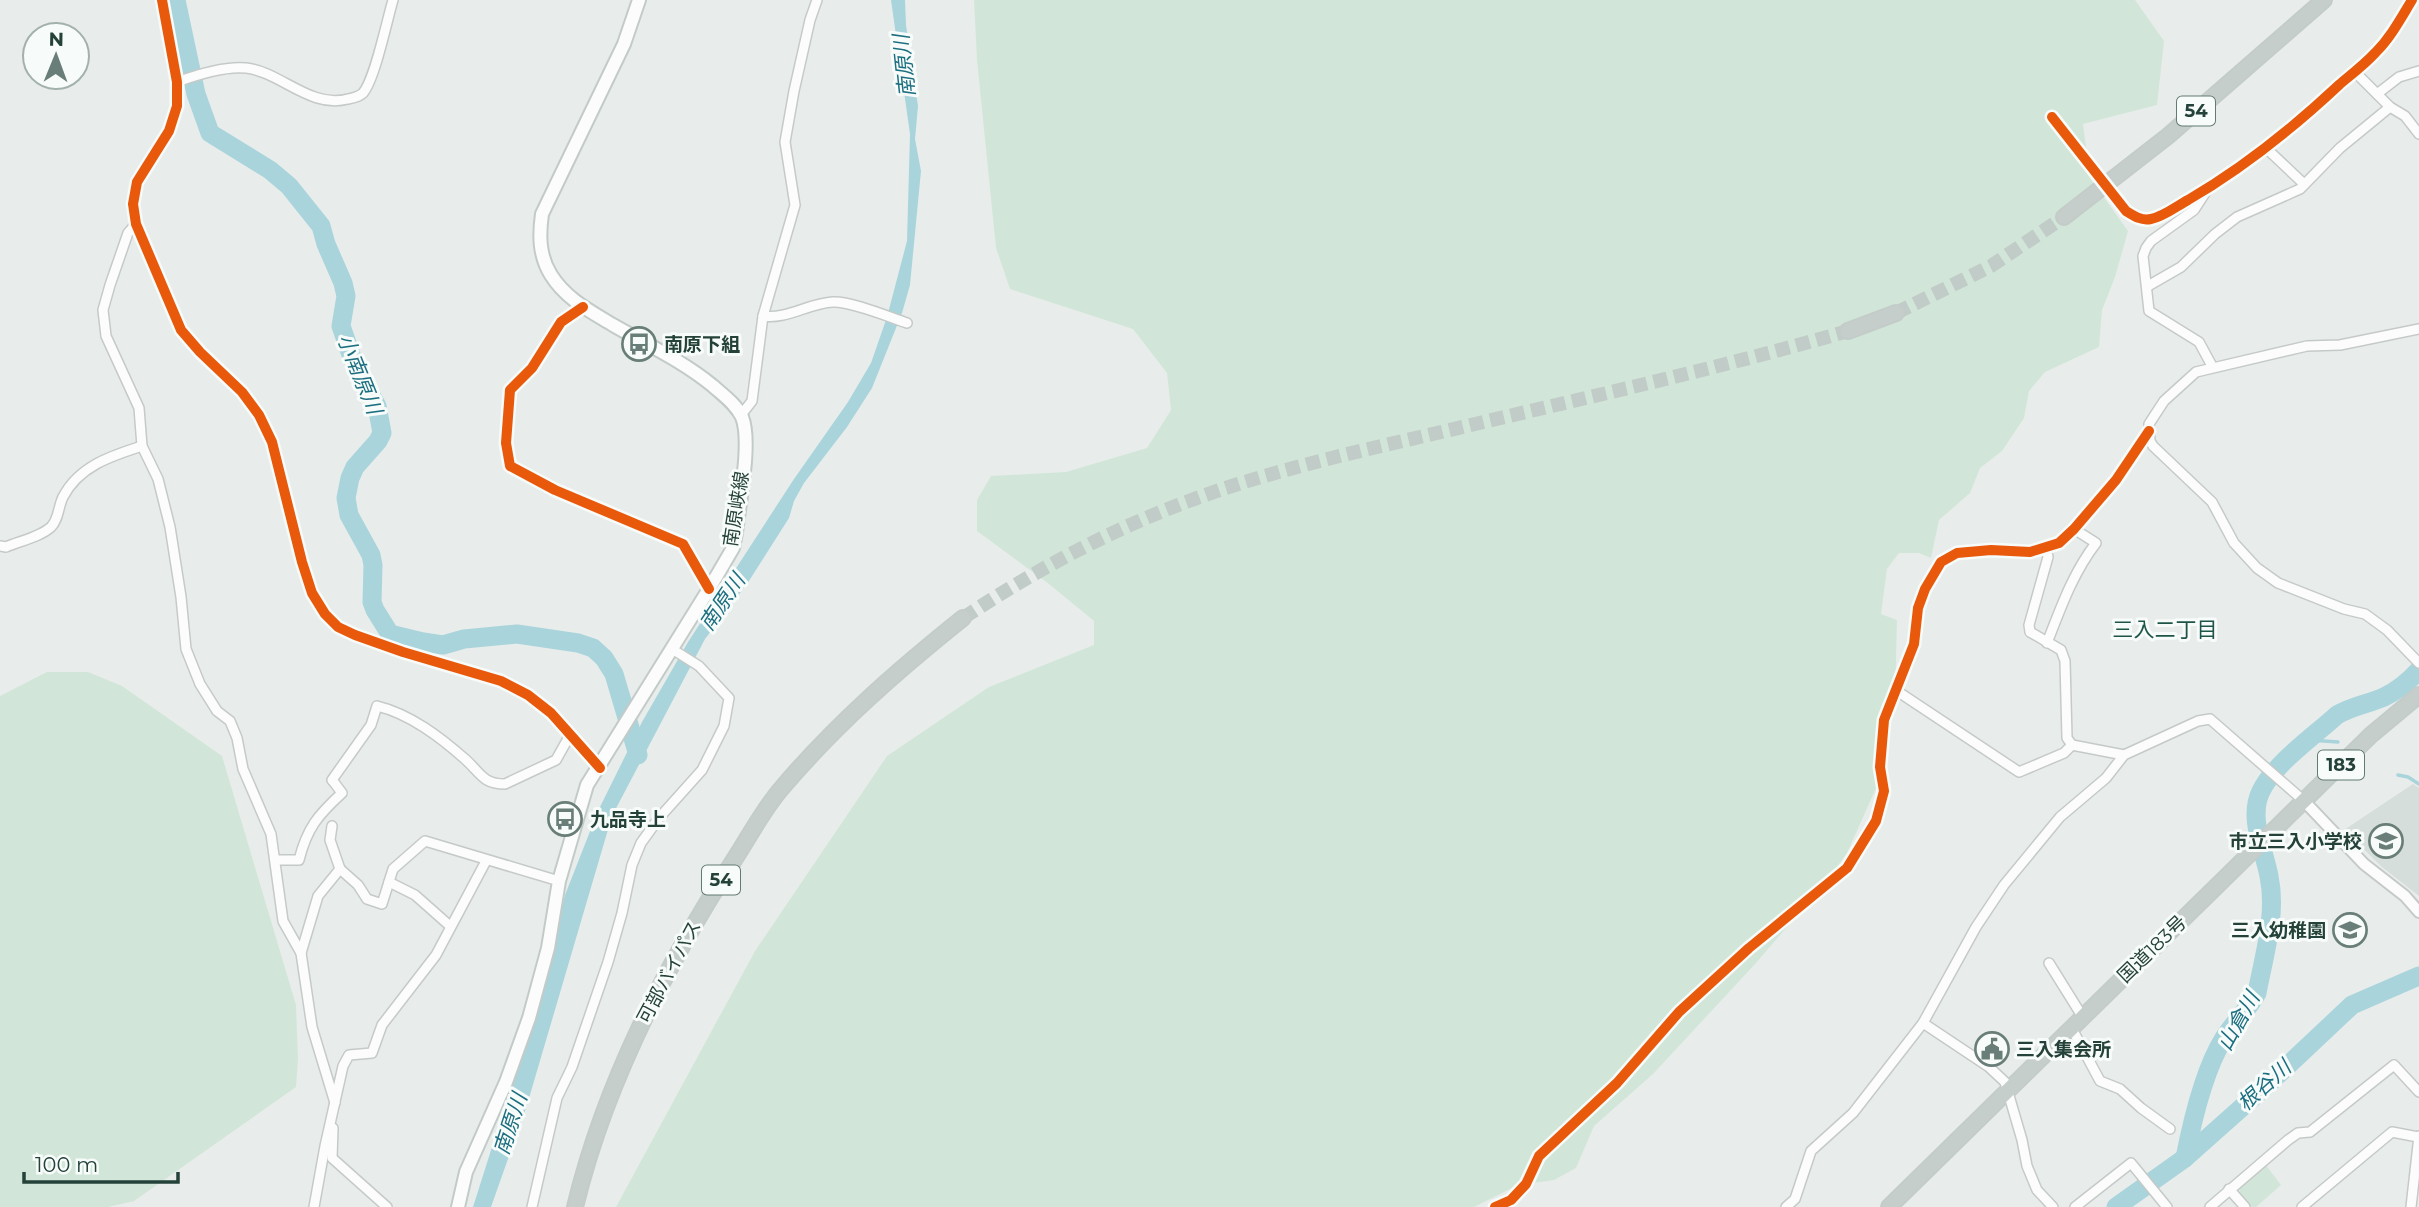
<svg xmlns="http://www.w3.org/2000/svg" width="2419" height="1207" font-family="Montserrat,'Noto Sans JP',sans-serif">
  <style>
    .built { fill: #d6dedb }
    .green { fill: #d1e6d8 }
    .water { fill: #a9d4db }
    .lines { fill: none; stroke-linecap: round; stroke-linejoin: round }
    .stream { stroke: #a9d4db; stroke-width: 3.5 }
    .river { stroke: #a9d4db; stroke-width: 19 }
    .minor-tunnel { stroke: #c1cbc8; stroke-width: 9; stroke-dasharray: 9 4.5; stroke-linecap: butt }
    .trunk-tunnel { stroke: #c1cbc8; stroke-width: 14; stroke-dasharray: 14 7; stroke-linecap: butt }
    .minor-casing { stroke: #c5cac8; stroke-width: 12 }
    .tertiary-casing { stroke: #c5cac8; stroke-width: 14 }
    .secondary-casing { stroke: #c3cbc8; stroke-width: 16 }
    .trunk-casing { stroke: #c3ccc9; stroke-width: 18 }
    .minor { stroke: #fcfcfc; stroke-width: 9 }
    .tertiary { stroke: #fcfcfc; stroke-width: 10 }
    .secondary { stroke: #fcfcfc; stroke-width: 12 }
    .trunk { stroke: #c6cecc; stroke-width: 14 }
    .cycleway-casing { stroke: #f7fbf9; stroke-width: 15 }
    .cycleway { stroke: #e8590c; stroke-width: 10 }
    .labels { text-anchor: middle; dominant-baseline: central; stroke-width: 6; stroke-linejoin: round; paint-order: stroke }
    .shield { fill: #f7fbf9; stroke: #637a73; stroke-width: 2 }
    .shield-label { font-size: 18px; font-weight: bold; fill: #24423a }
    .poi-label { font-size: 19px; font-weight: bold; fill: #24423a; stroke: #f7fbf9; text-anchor: start }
    .street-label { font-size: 19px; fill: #24423a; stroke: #f7fbf9 }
    .water-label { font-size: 21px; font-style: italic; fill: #1c6f80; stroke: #f7fbf9 }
    .neighbourhood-label { font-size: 21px; fill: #1f5548; stroke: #f7fbf9 }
  </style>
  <rect width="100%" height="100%" fill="#e8edeb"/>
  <path class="built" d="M 2413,784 L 2419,788 L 2419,896 L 2382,867 L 2344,830 Z"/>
  <g class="green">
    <path d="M 974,0 L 2135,0 L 2164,41 L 2157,105 L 2083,124 L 2090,178 L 2128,231 L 2115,277 L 2102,310 L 2099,347 L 2045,372 L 2029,391 L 2024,418 L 2002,451 L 1980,468 L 1970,493 L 1939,520 L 1931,558 L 1919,553 L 1899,553 L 1887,569 L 1881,614 L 1897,620 L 1895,701 L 1881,777 L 1847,853 L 1829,878 L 1756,963 L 1653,1074 L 1594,1126 L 1576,1168 L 1554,1180 L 1518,1185 L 1474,1207 L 616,1207 L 755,951 L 887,756 L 989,687 L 1094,645 L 1094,621 L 1049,584 L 977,531 L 977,500 L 991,476 L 1066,472 L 1147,448 L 1171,410 L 1167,373 L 1133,329 L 1010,289 L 996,248 L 977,60 Z"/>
    <path d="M 47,672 L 88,672 L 122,686 L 222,756 L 296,1005 L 298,1059 L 296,1087 L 134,1201 L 108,1207 L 0,1207 L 0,696 Z"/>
    <path d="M 2265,1164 L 2281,1185 L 2256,1207 L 2252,1207 L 2239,1194 L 2240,1187 Z"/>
  </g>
  <path class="water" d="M 891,0 L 905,0 L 906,25 L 918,106 L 915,139 L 921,171 L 910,285 L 902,313 L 872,388 L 847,427 L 804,483 L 794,501 L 789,518 L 747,584 L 705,639 L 612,816 L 527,1105 L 491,1207 L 473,1207 L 537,1005 L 565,895 L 598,811 L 642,722 L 688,642 L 794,479 L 848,402 L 871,363 L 887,317 L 907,241 L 910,134 Z"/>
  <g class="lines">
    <g class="stream">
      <path d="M 2310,740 L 2338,742"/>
      <path d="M 2398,775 L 2408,777 L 2419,784"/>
    </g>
    <g class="river">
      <path d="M 176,0 L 196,94 L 210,133 L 270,170 L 289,186 L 321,226 L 326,244 L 343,283 L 346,296 L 341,326 L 355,366 L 377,406 L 382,433 L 378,441 L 355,467 L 350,478 L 346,498 L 349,515 L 371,555 L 373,565 L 372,602 L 375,610 L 390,634 L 423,642 L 443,645 L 464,639 L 517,634 L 578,643 L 593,648 L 604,658 L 614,674 L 638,755"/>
      <path d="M 2185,1158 C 2192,1122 2205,1068 2224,1038 C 2234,1022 2248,1010 2257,993 C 2264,955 2277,915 2269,876 C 2264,850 2248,817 2261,791 C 2275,763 2314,736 2337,715 C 2352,706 2368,704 2384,697 C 2396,691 2410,680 2419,670"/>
      <path d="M 2116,1207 L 2185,1158 L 2267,1085 L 2352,1005 L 2419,976"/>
    </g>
    <path class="minor-tunnel" d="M 2091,167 L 2123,208"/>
    <g class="trunk-tunnel">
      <path d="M 1896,313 L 1991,266 L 2064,217"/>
      <path d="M 963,618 C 1028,575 1095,538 1168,509 C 1255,474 1347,454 1437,433 C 1575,400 1713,370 1848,331"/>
    </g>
    <g class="minor-casing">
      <g id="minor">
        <path d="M 2354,71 L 2390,107 L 2405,116 L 2419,134"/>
        <path d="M 177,82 C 196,75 225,66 246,68 C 281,72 310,109 348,99 C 353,98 359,97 363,93 C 375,79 387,20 393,0"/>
        <path d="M 2377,94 L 2399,77 L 2419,71"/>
        <path d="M 2052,117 L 2091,167"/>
        <path d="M 2267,149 L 2304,184"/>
        <path d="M 2207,190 L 2194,210 L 2151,241 L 2146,248 L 2143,256 L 2149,311 L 2199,342 L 2212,366"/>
        <path d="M 2123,208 C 2129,214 2138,220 2146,220 C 2158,220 2170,210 2180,204 C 2252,163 2316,111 2375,53 C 2390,38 2401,18 2412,0"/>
        <path d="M 136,224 L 128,233 L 110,285 L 103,310 L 106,336 L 139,408 L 142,446 L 158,479 L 170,527 L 181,597 L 186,649 L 200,684 L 217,711 L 230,721 L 237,738 L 243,769 L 271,834 L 283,921 L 301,953 L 312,1027 L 335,1103"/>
        <path d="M 2148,286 L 2181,267 L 2215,234 L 2237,217 L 2300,189 L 2340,148 L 2390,107"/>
        <path d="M 583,307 L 561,322 L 532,368 L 510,390 L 506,443 L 510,466 L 555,490 L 683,544 L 709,589"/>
        <path d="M 763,316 C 786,320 809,303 833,302 C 851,301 889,317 907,323"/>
        <path d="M 2419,329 L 2340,345 L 2307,346 L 2196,372 L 2164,401 L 2149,424 L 2150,441 L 2153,446 L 2212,502 L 2234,543 L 2257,568 L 2278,583 L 2344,609 L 2365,614 L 2387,630 L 2419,663"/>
        <path d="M 741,415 L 752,401 L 763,316 L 795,205 L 785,142 L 794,91 L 810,20 L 817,0"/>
        <path d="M 0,546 L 6,547 C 20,541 40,537 51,527 C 59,519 58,507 63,497 C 79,466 111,456 142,446"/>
        <path d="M 2046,548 L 2048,557 L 2029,625 L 2030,632 L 2061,650 L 2065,661 L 2067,738 L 2072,745"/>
        <path d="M 2047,643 C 2061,607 2073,573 2096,543 L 2074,529"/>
        <path d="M 1897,691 L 2019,772 L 2064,753 L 2072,745"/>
        <path d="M 2072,745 L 2124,755"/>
        <path d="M 332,780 L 371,725 L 377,706 C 410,714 440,737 465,759 C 480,772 482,784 505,784 L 556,760 L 570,735"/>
        <path d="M 332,826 L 330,840 L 340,869 L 358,885 L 367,899 L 382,904 L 393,869 L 425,841 L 559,881"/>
        <path d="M 276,860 L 299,860 C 307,828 318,815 342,793 L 333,781"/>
        <path d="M 389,882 L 415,895 L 450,926"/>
        <path d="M 301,953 L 318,896 L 340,869"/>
        <path d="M 2049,963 L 2082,1016"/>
        <path d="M 1923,1023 L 1989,1067 L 2005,1082 L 2022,1140 L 2027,1166 L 2037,1190 L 2053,1207"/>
        <path d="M 2071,1027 L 2100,1081 L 2120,1089 L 2141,1108 L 2170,1129"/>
        <path d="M 333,1128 L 332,1158 L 387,1207"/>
        <path d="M 2229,1189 L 2245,1207"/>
        <path d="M 314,1207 L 325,1146 L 343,1066 L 349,1055 L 372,1053 L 382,1025 L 436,955 L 486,861"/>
        <path d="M 532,1207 L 557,1098 L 572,1067 L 608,962 L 622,913 L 632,865 L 641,843 L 659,818 L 702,770 L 724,726 L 729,698 L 699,666 L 672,649"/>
        <path d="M 1495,1207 L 1511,1200 L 1526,1184 L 1539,1156 L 1617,1083 L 1679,1012 L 1749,948 L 1847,868 L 1876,821 L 1884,791 L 1880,767 L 1884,720 L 1914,644 L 1918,608 L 1925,589 L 1941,562 L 1957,553 L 1991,550 L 2030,552 L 2059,543 L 2074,529 L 2116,480 L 2149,431"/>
        <path d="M 1786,1207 L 1795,1199 L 1811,1151 L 1853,1113 L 1923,1023 L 1976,927 L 2004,885 L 2060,817 L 2106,778 L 2124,755 L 2198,721 L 2210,719 L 2304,801"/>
        <path d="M 2075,1207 L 2131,1163 L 2167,1207"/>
        <path d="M 2210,1207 L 2288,1140 L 2298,1133 L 2310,1132 L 2394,1065 L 2419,1092"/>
        <path d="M 2302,1207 L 2392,1132 L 2418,1137"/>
        <path d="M 2411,1207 L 2419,1136"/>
      </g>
    </g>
    <g class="tertiary-casing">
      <g id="tertiary">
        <path d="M 162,0 L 177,82 L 177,106 L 169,131 L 137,182 L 133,204 L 136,224 L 181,330 L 200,352 L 242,392 L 259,415 L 272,442 L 302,562 L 312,593 L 325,614 L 338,627 L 355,635 L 403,652 L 501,681 L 528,695 L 551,713 L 600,768"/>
        <path d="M 2304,801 L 2364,864 L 2405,896 L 2419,912"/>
      </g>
    </g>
    <g class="secondary-casing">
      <path id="secondary" d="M 458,1207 L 466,1172 L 506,1082 L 529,1018 L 548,948 L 559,881 L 587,785 L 709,589 L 733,548 L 736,533 C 739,504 752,442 742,417 C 736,404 723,395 713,386 C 683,361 646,344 613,325 C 590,311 566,299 551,275 C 539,256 539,235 542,214 L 624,44 L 639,0"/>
    </g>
    <g class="trunk-casing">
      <g id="trunk">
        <path d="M 2064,217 L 2168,136 L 2324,0"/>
        <path d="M 1848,331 L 1896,313"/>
        <path d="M 575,1207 C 605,1083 665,967 734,860 C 749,837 763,810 781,789 C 835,725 898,670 963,618"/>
        <path d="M 1889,1207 L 2371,735 L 2419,695"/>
      </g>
    </g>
    <use href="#minor" class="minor"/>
    <use href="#tertiary" class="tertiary"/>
    <use href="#secondary" class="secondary"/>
    <use href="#trunk" class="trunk"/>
    <g class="cycleway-casing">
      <g id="cycleway">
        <path d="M 162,0 L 177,82 L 177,106 L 169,131 L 137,182 L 133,204 L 136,224 L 181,330 L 200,352 L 242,392 L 259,415 L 272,442 L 302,562 L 312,593 L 325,614 L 338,627 L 355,635 L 403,652 L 501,681 L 528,695 L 551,713 L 600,768"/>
        <path d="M 2052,117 L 2126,211 C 2134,216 2141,221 2151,219 C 2163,217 2177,206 2188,200 C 2245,167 2292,129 2340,84 C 2352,74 2365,64 2376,52 C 2391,37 2401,18 2412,0"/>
        <path d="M 583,307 L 561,322 L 532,368 L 510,390 L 506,443 L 510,466 L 555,490 L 683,544 L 709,589"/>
        <path d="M 1495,1207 L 1511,1200 L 1526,1184 L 1539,1156 L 1617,1083 L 1679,1012 L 1749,948 L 1847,868 L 1876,821 L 1884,791 L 1880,767 L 1884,720 L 1914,644 L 1918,608 L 1925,589 L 1941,562 L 1957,553 L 1991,550 L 2030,552 L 2059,543 L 2074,529 L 2116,480 L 2149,431"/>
      </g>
    </g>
    <use href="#cycleway" class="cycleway"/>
  </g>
  <defs>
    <g id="bus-ring" transform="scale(1.75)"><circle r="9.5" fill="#f7fbf9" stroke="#697e78" stroke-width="1.5"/><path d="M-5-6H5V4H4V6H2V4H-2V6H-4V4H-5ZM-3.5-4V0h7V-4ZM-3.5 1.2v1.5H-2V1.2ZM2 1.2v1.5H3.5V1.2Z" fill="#697e78"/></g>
    <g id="school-ring" transform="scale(1.75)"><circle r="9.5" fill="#f7fbf9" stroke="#697e78" stroke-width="1.5"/><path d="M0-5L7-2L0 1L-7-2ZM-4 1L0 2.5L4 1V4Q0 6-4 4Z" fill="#697e78"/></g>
    <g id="civic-ring" transform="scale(1.75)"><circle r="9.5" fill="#f7fbf9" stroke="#697e78" stroke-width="1.5"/><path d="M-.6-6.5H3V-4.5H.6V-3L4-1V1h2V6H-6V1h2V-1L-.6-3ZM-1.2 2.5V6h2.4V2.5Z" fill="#697e78"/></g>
  </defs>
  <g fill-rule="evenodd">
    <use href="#bus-ring" x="639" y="344"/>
    <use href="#bus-ring" x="565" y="819"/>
    <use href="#school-ring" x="2386" y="841"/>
    <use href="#school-ring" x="2350" y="930"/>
    <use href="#civic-ring" x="1992" y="1049"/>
  </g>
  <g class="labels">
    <g class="shield">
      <rect x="2177" y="96.5" width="38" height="29" rx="5"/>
      <rect x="2318" y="750.5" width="46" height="29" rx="5"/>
      <rect x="702" y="865.5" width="38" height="29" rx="5"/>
    </g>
    <g class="shield-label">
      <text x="2196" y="111">54</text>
      <text x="2341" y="765">183</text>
      <text x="721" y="880">54</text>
    </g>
    <g class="poi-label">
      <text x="664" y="344">南原下組</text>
      <text x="590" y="819">九品寺上</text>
      <text x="2362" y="841" text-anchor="end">市立三入小学校</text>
      <text x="2326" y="930" text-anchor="end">三入幼稚園</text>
      <text x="2016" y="1049">三入集会所</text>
    </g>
    <g class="street-label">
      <text transform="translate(736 509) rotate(-81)">南原峡線</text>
      <text transform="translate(2152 949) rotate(-44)">国道183号</text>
      <text transform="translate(669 972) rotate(-62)">可部バイパス</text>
    </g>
    <g class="water-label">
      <text transform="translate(904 66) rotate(-96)">南原川</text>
      <text transform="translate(360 374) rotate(68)">小南原川</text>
      <text transform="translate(722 602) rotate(-56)">南原川</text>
      <text transform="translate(2238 1021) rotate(-61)">山倉川</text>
      <text transform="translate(2264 1085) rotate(-42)">根谷川</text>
      <text transform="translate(510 1124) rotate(-72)">南原川</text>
    </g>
    <g class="neighbourhood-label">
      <text x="2165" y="629">三入二丁目</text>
    </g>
  </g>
  <g transform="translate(56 56) rotate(1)"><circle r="33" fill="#f7fbf9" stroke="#a3b1ad" stroke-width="2"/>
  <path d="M0-5L12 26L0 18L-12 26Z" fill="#697e78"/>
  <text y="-10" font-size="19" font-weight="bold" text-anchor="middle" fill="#24423a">N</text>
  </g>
  <path d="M24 1172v10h154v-10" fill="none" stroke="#24423a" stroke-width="3.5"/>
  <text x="35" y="1172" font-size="21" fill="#24423a" stroke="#f7fbf9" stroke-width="5" paint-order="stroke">100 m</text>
</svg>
